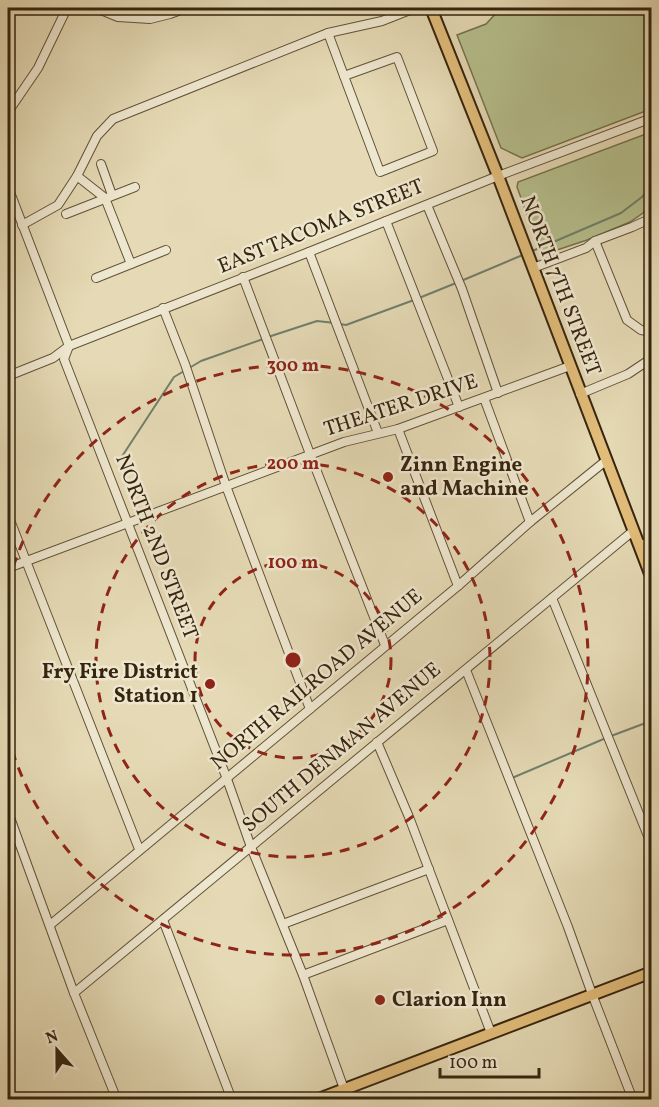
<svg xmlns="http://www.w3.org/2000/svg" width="659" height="1107" font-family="Vollkorn,serif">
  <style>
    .green { fill: #b6bf8d; stroke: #76724e; stroke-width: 1.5 }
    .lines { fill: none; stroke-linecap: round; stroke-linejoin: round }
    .stream { stroke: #707f6e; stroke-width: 2 }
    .minor-casing { stroke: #625238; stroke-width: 10 }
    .major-casing { stroke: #36240f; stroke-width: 14 }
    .minor { stroke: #eee7cf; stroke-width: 8 }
    .major { stroke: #e2bd7a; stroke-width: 10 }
    .ring { fill: none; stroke: #8f2418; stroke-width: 3; stroke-dasharray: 10 8 }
    .poi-dot { fill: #8f2418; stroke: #eee7cf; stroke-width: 2 }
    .labels { text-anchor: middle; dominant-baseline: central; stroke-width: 5; stroke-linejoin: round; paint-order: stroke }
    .street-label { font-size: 21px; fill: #36240f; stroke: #eee7cf }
    .poi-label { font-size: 21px; font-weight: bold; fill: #36240f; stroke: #eee7cf; text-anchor: start }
    .centre { fill: #8f2418; stroke: #eee7cf; stroke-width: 3 }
    .ring-label { font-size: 18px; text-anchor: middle; font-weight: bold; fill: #8f2418; stroke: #eee7cf; stroke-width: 5; stroke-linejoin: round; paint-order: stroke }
  </style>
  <rect width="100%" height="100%" fill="#e5dab5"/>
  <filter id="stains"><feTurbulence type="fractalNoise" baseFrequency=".00333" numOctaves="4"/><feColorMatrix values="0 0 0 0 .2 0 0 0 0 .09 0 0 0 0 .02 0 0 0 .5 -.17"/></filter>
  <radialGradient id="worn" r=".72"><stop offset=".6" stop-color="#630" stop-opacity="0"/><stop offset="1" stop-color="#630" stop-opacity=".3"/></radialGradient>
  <g class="green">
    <path d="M 501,8 L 651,8 L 652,50 L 650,73 L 651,83 L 651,109 L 522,158 L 501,148 L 457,35 L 486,24 Z"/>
    <path d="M 651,132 L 651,203 L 643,213 L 630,222 L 587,240 L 542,255 L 517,187 L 518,182 Z"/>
  </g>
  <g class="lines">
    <g class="stream">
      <path d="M 530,252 L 621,213 L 642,197 L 652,185"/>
      <path d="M 461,281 L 525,254"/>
      <path d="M 419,298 L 456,283"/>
      <path d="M 340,324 L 346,325 L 414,300"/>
      <path d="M 268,337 L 317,321 L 335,323"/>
      <path d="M 117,464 L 174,377 L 201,361 L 263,339"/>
      <path d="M 611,736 L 651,721"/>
      <path d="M 512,778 L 606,738"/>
    </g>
    <g class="minor-casing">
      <g id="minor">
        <path d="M 96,8 L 118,17 L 150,19 L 170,14 L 186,8"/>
        <path d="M 328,33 L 344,76"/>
        <path d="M 397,57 L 433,151 L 380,172 L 344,76 Z"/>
        <path d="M 8,112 L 38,68 L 67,8"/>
        <path d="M 101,164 L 112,195"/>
        <path d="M 77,176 L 105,198 L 131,264"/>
        <path d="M 8,187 L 69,346 L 64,359 L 227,779 L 251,847 L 303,975 L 348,1100"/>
        <path d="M 427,205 L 462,289 L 498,393"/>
        <path d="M 66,214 L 135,187"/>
        <path d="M 386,221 L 459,407"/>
        <path d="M 22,225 L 58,205 L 77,176 L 97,136 L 113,119 L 328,33 L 382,21 L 415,8"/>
        <path d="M 595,241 L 627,320 L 641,330 L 652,332"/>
        <path d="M 309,252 L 378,433"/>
        <path d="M 533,268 L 586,248 L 595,241 L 632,227 L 652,218"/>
        <path d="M 243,277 L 310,454 L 385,645"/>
        <path d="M 96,278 L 166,250"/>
        <path d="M 163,308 L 185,364 L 226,486 L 310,709"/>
        <path d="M 8,376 L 53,358 L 69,346 L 309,252 L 498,176 L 652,118"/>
        <path d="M 580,394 L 628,374 L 652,358"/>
        <path d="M 484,398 L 530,522"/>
        <path d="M 398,429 L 458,586"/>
        <path d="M 8,515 L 139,849"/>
        <path d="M 639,546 L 652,541"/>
        <path d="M 8,568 L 344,442 L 398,429 L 570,366"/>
        <path d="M 552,598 L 652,846"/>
        <path d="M 466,670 L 568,927 L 592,994 L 633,1100"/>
        <path d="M 377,742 L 409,817 L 491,1033"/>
        <path d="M 8,812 L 74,993 L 117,1100"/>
        <path d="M 163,920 L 232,1100"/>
        <path d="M 283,924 L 429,869"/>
        <path d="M 50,925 L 458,586 L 530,522 L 603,463 L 607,461"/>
        <path d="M 303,975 L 448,920"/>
        <path d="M 74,993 L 633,531"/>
        <path d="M 644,1100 L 652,1097"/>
      </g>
    </g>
    <g class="major-casing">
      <g id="major">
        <path d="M 431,8 L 498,176 L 652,579"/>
        <path d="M 316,1100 L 652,972"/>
      </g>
    </g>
    <use href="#minor" class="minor"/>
    <use href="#major" class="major"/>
  </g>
  <g class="ring">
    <circle cx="293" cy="660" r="98"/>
    <circle cx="293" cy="660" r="197"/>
    <path d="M8 584A295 295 0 1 1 8 736"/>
  </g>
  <g class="poi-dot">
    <circle cx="388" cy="477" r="6"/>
    <circle cx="210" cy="684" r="6"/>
    <circle cx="380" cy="1000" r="6"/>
  </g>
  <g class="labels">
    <g class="street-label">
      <text transform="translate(321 227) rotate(-22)">EAST TACOMA STREET</text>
      <text transform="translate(560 286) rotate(69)">NORTH 7TH STREET</text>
      <text transform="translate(401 406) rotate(-18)">THEATER DRIVE</text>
      <text transform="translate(156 547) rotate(69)">NORTH 2ND STREET</text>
      <text transform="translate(317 680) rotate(-40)">NORTH RAILROAD AVENUE</text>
      <text transform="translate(342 748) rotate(-40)">SOUTH DENMAN AVENUE</text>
    </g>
    <g class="poi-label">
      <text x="400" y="465">Zinn Engine<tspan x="400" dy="24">and Machine</tspan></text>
      <text x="198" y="672" text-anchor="end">Fry Fire District<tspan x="198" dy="24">Station 1</tspan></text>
      <text x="392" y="1000">Clarion Inn</text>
    </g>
  </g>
  <circle cx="293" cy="660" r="9" class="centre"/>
  <g class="ring-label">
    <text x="293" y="371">300 m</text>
    <text x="293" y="469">200 m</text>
    <text x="293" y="568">100 m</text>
  </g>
  <rect width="659" height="1107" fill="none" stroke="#e5dab5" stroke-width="30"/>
  <rect x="9" y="9" width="641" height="1089" fill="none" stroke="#36240f" stroke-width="3"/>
  <rect x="15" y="15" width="629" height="1077" fill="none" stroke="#36240f" stroke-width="1.5"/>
  <g transform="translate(57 1050) rotate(339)" stroke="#eee7cf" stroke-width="4.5" paint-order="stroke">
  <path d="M0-4.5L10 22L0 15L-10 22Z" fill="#36240f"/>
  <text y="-9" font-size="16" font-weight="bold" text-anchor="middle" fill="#36240f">N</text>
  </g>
  <path d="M440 1068v9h99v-9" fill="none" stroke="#36240f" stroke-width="3"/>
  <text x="449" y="1068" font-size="18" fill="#36240f" stroke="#eee7cf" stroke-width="4.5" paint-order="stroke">100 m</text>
  <rect width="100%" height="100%" filter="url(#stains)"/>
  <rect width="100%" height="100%" fill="url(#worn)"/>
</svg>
